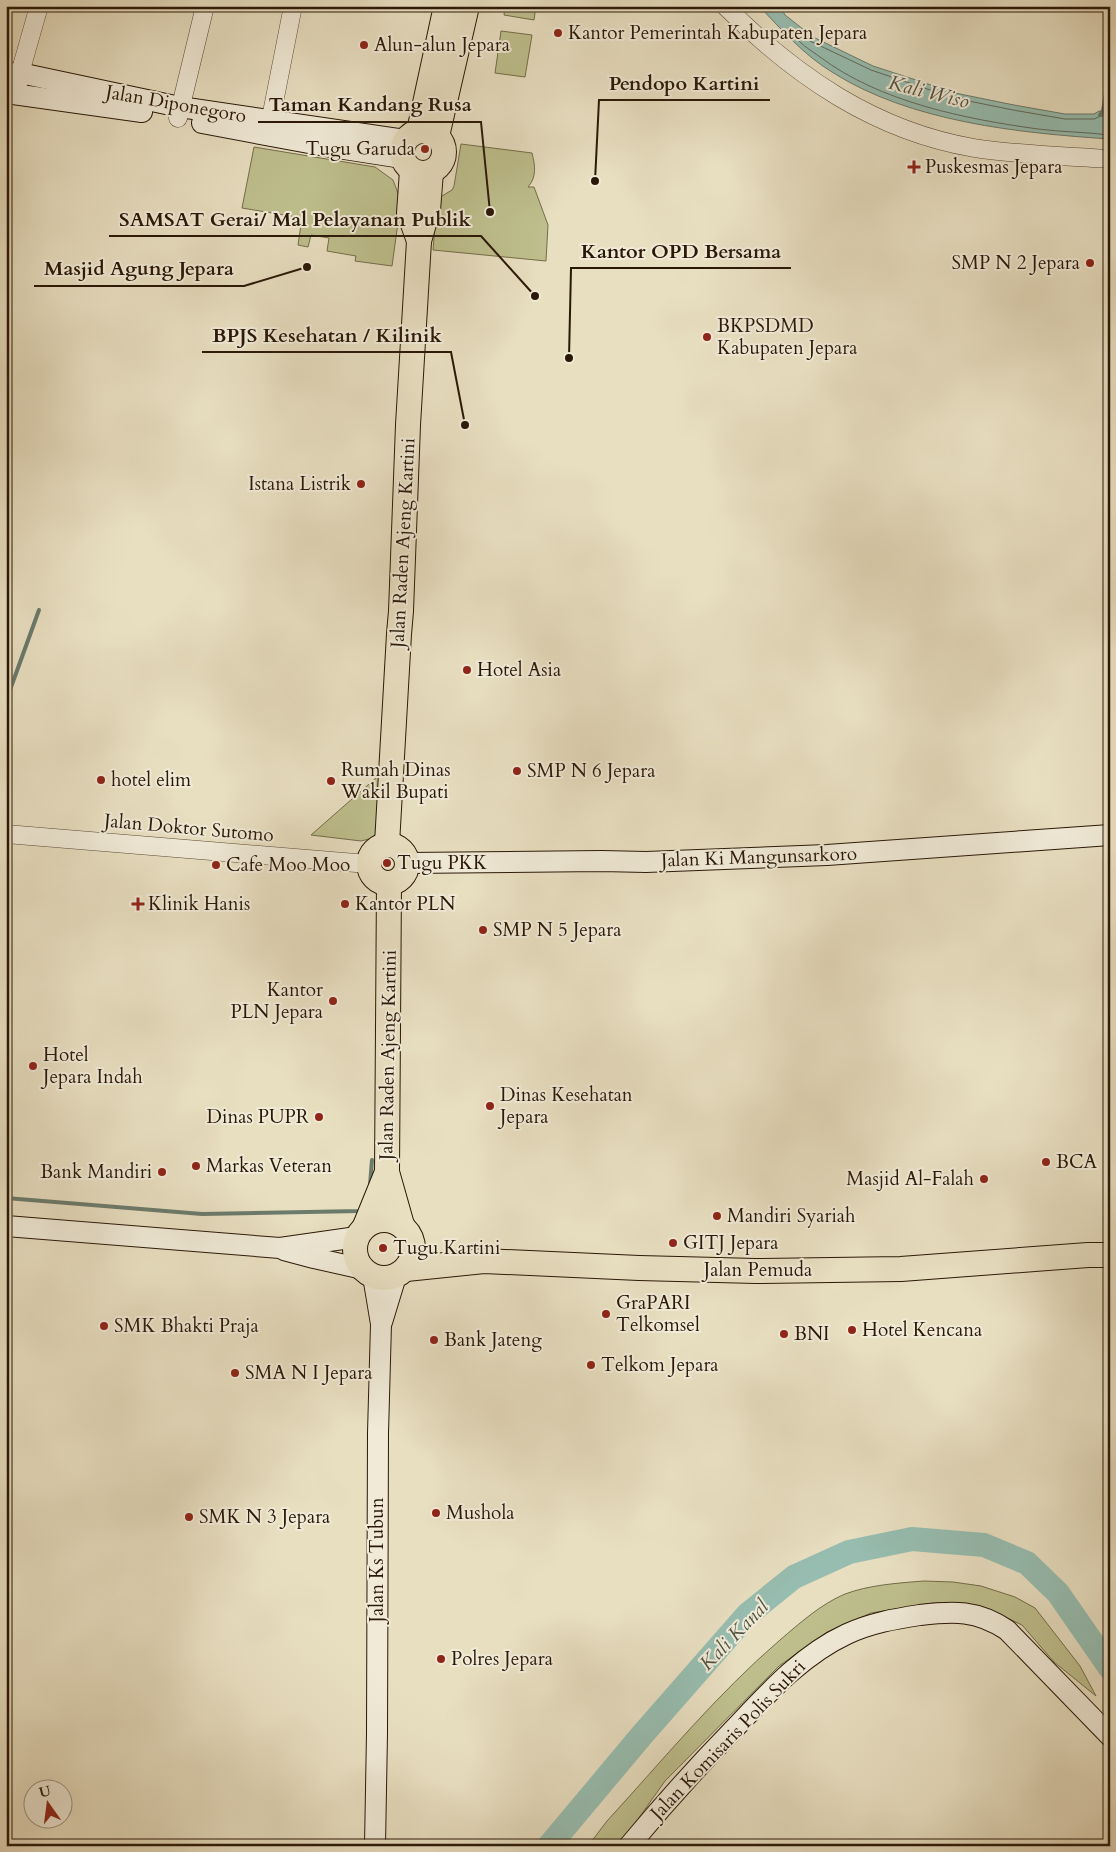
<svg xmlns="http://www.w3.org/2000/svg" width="1116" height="1852" font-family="Cardo,serif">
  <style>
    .green { fill: #bebf8d; stroke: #746c4a }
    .water { fill: #97bdb0; stroke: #6b7b6c }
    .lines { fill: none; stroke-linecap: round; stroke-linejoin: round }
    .shore { stroke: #606a5c; stroke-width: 1 }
    .stream { stroke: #6b7b6c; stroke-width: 4 }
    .river { stroke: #97bdb0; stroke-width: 24 }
    .tertiary-casing { stroke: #5a4a36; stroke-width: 19 }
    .secondary-casing { stroke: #2a1807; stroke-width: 22 }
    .trunk-casing { stroke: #2a1807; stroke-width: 26 }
    .tertiary { stroke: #f0ead7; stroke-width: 18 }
    .secondary { stroke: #f0ead7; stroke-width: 20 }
    .trunk { stroke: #e8dfc1; stroke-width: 24 }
    .poi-dot { fill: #8f2418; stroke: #f0ead7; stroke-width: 2 }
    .labels { text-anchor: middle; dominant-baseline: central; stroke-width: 4; stroke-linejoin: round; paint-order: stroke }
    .poi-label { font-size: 19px; fill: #2a1807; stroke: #f0ead7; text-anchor: start }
    .street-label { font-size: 19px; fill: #2a1807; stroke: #f0ead7 }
    .water-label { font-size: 20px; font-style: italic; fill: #505242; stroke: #f0ead7 }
    .leader { fill: none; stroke: #2a1807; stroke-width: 2 }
    .callout-dot { fill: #2a1807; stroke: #f0ead7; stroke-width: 2 }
    .callout-label { font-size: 20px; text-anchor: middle; font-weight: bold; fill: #2a1807; stroke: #f0ead7; stroke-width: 4; stroke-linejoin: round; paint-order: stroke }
  </style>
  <rect width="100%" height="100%" fill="#e8dfc1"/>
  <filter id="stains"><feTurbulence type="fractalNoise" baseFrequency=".004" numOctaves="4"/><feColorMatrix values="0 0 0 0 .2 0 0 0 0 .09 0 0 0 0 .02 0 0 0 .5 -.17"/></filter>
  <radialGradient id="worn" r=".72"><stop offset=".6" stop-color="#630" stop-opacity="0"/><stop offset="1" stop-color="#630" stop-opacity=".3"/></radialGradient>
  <g class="green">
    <path d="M 505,6 L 536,6 L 534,20 L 504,15 Z"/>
    <path d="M 501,31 L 532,35 L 525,77 L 495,73 Z"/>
    <path d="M 461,144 L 532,153 C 535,165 537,177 528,187 L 534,187 L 548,225 L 546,261 L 433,250 L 437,199 L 452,190 L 454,186 Z"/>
    <path d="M 254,147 L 375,167 L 393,180 L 401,201 L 392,266 L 355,261 L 356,256 L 327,251 L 329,238 L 311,235 L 308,247 L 298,245 L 302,218 L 242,208 Z"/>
    <path d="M 401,756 L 393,825 L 373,838 L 361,841 L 311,835 Z"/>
    <path d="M 924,1581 L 953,1582 L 981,1586 L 1015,1597 L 1035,1608 L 1080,1666 L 1096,1696 L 1054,1662 L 1022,1625 L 992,1611 L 962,1604 L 933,1603 L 871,1613 L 827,1632 L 779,1666 L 665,1781 L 619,1846 L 588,1846 L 607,1821 C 663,1760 717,1694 780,1640 C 800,1623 821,1604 845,1594 C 869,1585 898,1583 924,1581 Z"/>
  </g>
  <path class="water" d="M 759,6 L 780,6 L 785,15 L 813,37 L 873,66 L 913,79 L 955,93 L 1014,105 L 1065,114 L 1094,114 L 1099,111 L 1110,111 L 1110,139 C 1019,133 910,122 832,72 C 804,55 782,30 759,6 Z"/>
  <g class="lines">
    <path class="shore" d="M 1110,116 L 1101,116 L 1094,119 L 1065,119 L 1013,110 L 954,98 L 871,70 L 810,41 L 796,30 L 793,32 C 797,43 811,50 820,57 C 880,102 965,119 1038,129 C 1061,132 1086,132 1110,135"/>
    <g class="stream">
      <path d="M 1100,115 L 1103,111 L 1110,69"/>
      <path d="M 6,701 L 39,610"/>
      <path d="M 370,1185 L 372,1160"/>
      <path d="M 6,1198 L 202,1214 L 360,1211 L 361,1207"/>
    </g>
    <path class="river" d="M 549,1846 L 642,1735 L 748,1614 L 794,1577 L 849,1552 L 912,1539 L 984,1545 L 1027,1563 L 1058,1593 L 1110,1668"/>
    <g class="tertiary-casing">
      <g id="tertiary">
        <path d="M 725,6 C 795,76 875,131 974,148 C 1018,155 1065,156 1110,159"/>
        <path d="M 16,94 L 20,73 L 39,6"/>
        <path d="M 178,118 L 205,6"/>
        <path d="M 268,133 L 293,6"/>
        <path d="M 6,834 L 368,864"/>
      </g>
    </g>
    <g class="secondary-casing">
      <g id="secondary">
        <path d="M 6,74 L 20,73 L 180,107 L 405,140"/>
        <path d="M 6,93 L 142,112"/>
        <path d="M 202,123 L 325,146 L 402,158"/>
        <path d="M 407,863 L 602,861 L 646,862 L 827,855 L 1110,835"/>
        <path d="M 6,1226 L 280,1248 L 357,1237"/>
        <path d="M 284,1250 L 314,1258 L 363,1269"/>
        <path d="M 373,1276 L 381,1324 L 378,1433 L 377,1733 L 375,1846"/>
        <path d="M 382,1322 L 396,1276"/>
        <path d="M 629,1846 C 663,1805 698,1766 735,1728 C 769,1692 802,1655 847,1634 C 871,1623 894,1619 920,1615 C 954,1611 977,1610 1007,1630 L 1110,1736"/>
      </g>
    </g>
    <g class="trunk-casing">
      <g id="trunk">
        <circle cx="423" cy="152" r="21"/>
        <path d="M 419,131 L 446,6"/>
        <path d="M 437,136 L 467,6"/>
        <path d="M 412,171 L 409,213 L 419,241"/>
        <path d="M 387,844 L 399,634 L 401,611 L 408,425 L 419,241 L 428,210 L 431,172"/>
        <circle cx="388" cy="864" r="19"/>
        <path d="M 389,883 L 387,1172 L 402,1225"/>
        <circle cx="384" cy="1249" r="29"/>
        <path d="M 365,1226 L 387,1172"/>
        <path d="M 406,1269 L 484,1261 L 639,1268 L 756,1271 L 901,1269 L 1088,1255 L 1110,1255"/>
      </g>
    </g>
    <use href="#tertiary" class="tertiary"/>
    <use href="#secondary" class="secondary"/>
    <use href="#trunk" class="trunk"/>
  </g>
  <g class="poi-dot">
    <circle cx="558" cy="33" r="5"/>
    <circle cx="364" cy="45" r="5"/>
    <circle cx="425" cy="149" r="5"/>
    <path d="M911.5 159.5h5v5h5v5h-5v5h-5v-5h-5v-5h5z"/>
    <circle cx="1090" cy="263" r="5"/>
    <circle cx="707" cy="337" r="5"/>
    <circle cx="361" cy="484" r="5"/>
    <circle cx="467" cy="670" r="5"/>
    <circle cx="517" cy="771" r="5"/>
    <circle cx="101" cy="780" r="5"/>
    <circle cx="331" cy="781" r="5"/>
    <circle cx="387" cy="863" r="5"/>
    <circle cx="216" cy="865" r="5"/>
    <path d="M135.5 896.5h5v5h5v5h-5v5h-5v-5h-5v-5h5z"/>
    <circle cx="345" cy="904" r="5"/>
    <circle cx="483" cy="930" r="5"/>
    <circle cx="333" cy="1001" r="5"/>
    <circle cx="33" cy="1066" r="5"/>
    <circle cx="490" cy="1106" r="5"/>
    <circle cx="319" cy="1117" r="5"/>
    <circle cx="1046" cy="1162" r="5"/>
    <circle cx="196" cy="1166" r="5"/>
    <circle cx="162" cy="1172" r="5"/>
    <circle cx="984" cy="1179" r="5"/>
    <circle cx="717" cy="1216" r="5"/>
    <circle cx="673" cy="1243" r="5"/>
    <circle cx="383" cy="1248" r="5"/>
    <circle cx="606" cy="1314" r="5"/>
    <circle cx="104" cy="1326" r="5"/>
    <circle cx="852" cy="1330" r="5"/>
    <circle cx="784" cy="1334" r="5"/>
    <circle cx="434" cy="1340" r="5"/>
    <circle cx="591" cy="1365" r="5"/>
    <circle cx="235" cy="1373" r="5"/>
    <circle cx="436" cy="1513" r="5"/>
    <circle cx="189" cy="1517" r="5"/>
    <circle cx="441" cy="1659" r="5"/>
  </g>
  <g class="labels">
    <g class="poi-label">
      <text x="568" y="33">Kantor Pemerintah Kabupaten Jepara</text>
      <text x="374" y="45">Alun-alun Jepara</text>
      <text x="415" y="149" text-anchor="end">Tugu Garuda</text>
      <text x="925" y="167">Puskesmas Jepara</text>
      <text x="1080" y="263" text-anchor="end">SMP N 2 Jepara</text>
      <text x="717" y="326">BKPSDMD<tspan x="717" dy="22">Kabupaten Jepara</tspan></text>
      <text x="351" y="484" text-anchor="end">Istana Listrik</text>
      <text x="477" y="670">Hotel Asia</text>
      <text x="341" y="770">Rumah Dinas<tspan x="341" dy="22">Wakil Bupati</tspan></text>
      <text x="527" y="771">SMP N 6 Jepara</text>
      <text x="111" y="780">hotel elim</text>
      <text x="397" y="863">Tugu PKK</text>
      <text x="226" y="865">Cafe Moo Moo</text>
      <text x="148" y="904">Klinik Hanis</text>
      <text x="355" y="904">Kantor PLN</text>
      <text x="493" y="930">SMP N 5 Jepara</text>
      <text x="323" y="990" text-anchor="end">Kantor<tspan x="323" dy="22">PLN Jepara</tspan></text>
      <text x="43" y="1055">Hotel<tspan x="43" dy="22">Jepara Indah</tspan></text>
      <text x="500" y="1095">Dinas Kesehatan<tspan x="500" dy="22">Jepara</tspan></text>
      <text x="309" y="1117" text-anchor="end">Dinas PUPR</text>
      <text x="1056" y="1162">BCA</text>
      <text x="206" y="1166">Markas Veteran</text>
      <text x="152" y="1172" text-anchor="end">Bank Mandiri</text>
      <text x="974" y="1179" text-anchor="end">Masjid Al-Falah</text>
      <text x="727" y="1216">Mandiri Syariah</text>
      <text x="683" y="1243">GITJ Jepara</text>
      <text x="393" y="1248">Tugu Kartini</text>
      <text x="616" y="1303">GraPARI<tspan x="616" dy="22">Telkomsel</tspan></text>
      <text x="114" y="1326">SMK Bhakti Praja</text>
      <text x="862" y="1330">Hotel Kencana</text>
      <text x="794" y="1334">BNI</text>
      <text x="444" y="1340">Bank Jateng</text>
      <text x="601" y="1365">Telkom Jepara</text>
      <text x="245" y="1373">SMA N I Jepara</text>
      <text x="446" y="1513">Mushola</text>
      <text x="199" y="1517">SMK N 3 Jepara</text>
      <text x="451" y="1659">Polres Jepara</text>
    </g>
    <g class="street-label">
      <text transform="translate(176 104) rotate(10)">Jalan Diponegoro</text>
      <text transform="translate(403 543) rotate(-87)">Jalan Raden Ajeng Kartini</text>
      <text transform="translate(189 828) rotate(5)">Jalan Doktor Sutomo</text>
      <text transform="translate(759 857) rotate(-2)">Jalan Ki Mangunsarkoro</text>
      <text transform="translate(388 1055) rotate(-89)">Jalan Raden Ajeng Kartini</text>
      <text x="758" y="1270">Jalan Pemuda</text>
      <text transform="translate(377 1560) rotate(-90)">Jalan Ks Tubun</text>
      <text transform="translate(728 1740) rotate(-46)">Jalan Komisaris Polis Sukri</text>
    </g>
    <g class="water-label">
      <text transform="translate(929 92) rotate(14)">Kali Wiso</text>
      <text transform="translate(734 1635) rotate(-46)">Kali Kanal</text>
    </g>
  </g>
  <path class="leader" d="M595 181L599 100H770M490 212L481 122H258M535 296L481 236H109M569 358L571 268H791M307 267L244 286H34M465 425L451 352H202"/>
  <g class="callout-dot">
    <circle cx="595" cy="181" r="5"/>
    <circle cx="490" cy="212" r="5"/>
    <circle cx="535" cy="296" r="5"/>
    <circle cx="569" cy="358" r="5"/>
    <circle cx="307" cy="267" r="5"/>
    <circle cx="465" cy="425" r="5"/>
  </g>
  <g class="callout-label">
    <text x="684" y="90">Pendopo Kartini</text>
    <text x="370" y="111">Taman Kandang Rusa</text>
    <text x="295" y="226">SAMSAT Gerai/ Mal Pelayanan Publik</text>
    <text x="681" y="258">Kantor OPD Bersama</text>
    <text x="139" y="275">Masjid Agung Jepara</text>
    <text x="327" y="342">BPJS Kesehatan / Kilinik</text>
  </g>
  <rect width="1116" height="1852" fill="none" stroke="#e8dfc1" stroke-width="25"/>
  <rect x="8" y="8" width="1101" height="1837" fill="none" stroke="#2a1807" stroke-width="2.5"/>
  <rect x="12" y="12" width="1091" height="1827" fill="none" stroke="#2a1807"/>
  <g transform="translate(48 1804) rotate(346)"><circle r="24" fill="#f0ead7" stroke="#a19684"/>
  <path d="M0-4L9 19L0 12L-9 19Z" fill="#8f2418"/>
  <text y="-8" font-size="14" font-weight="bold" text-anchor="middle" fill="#2a1807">U</text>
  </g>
  <rect width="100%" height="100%" filter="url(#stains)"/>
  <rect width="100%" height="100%" fill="url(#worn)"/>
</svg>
